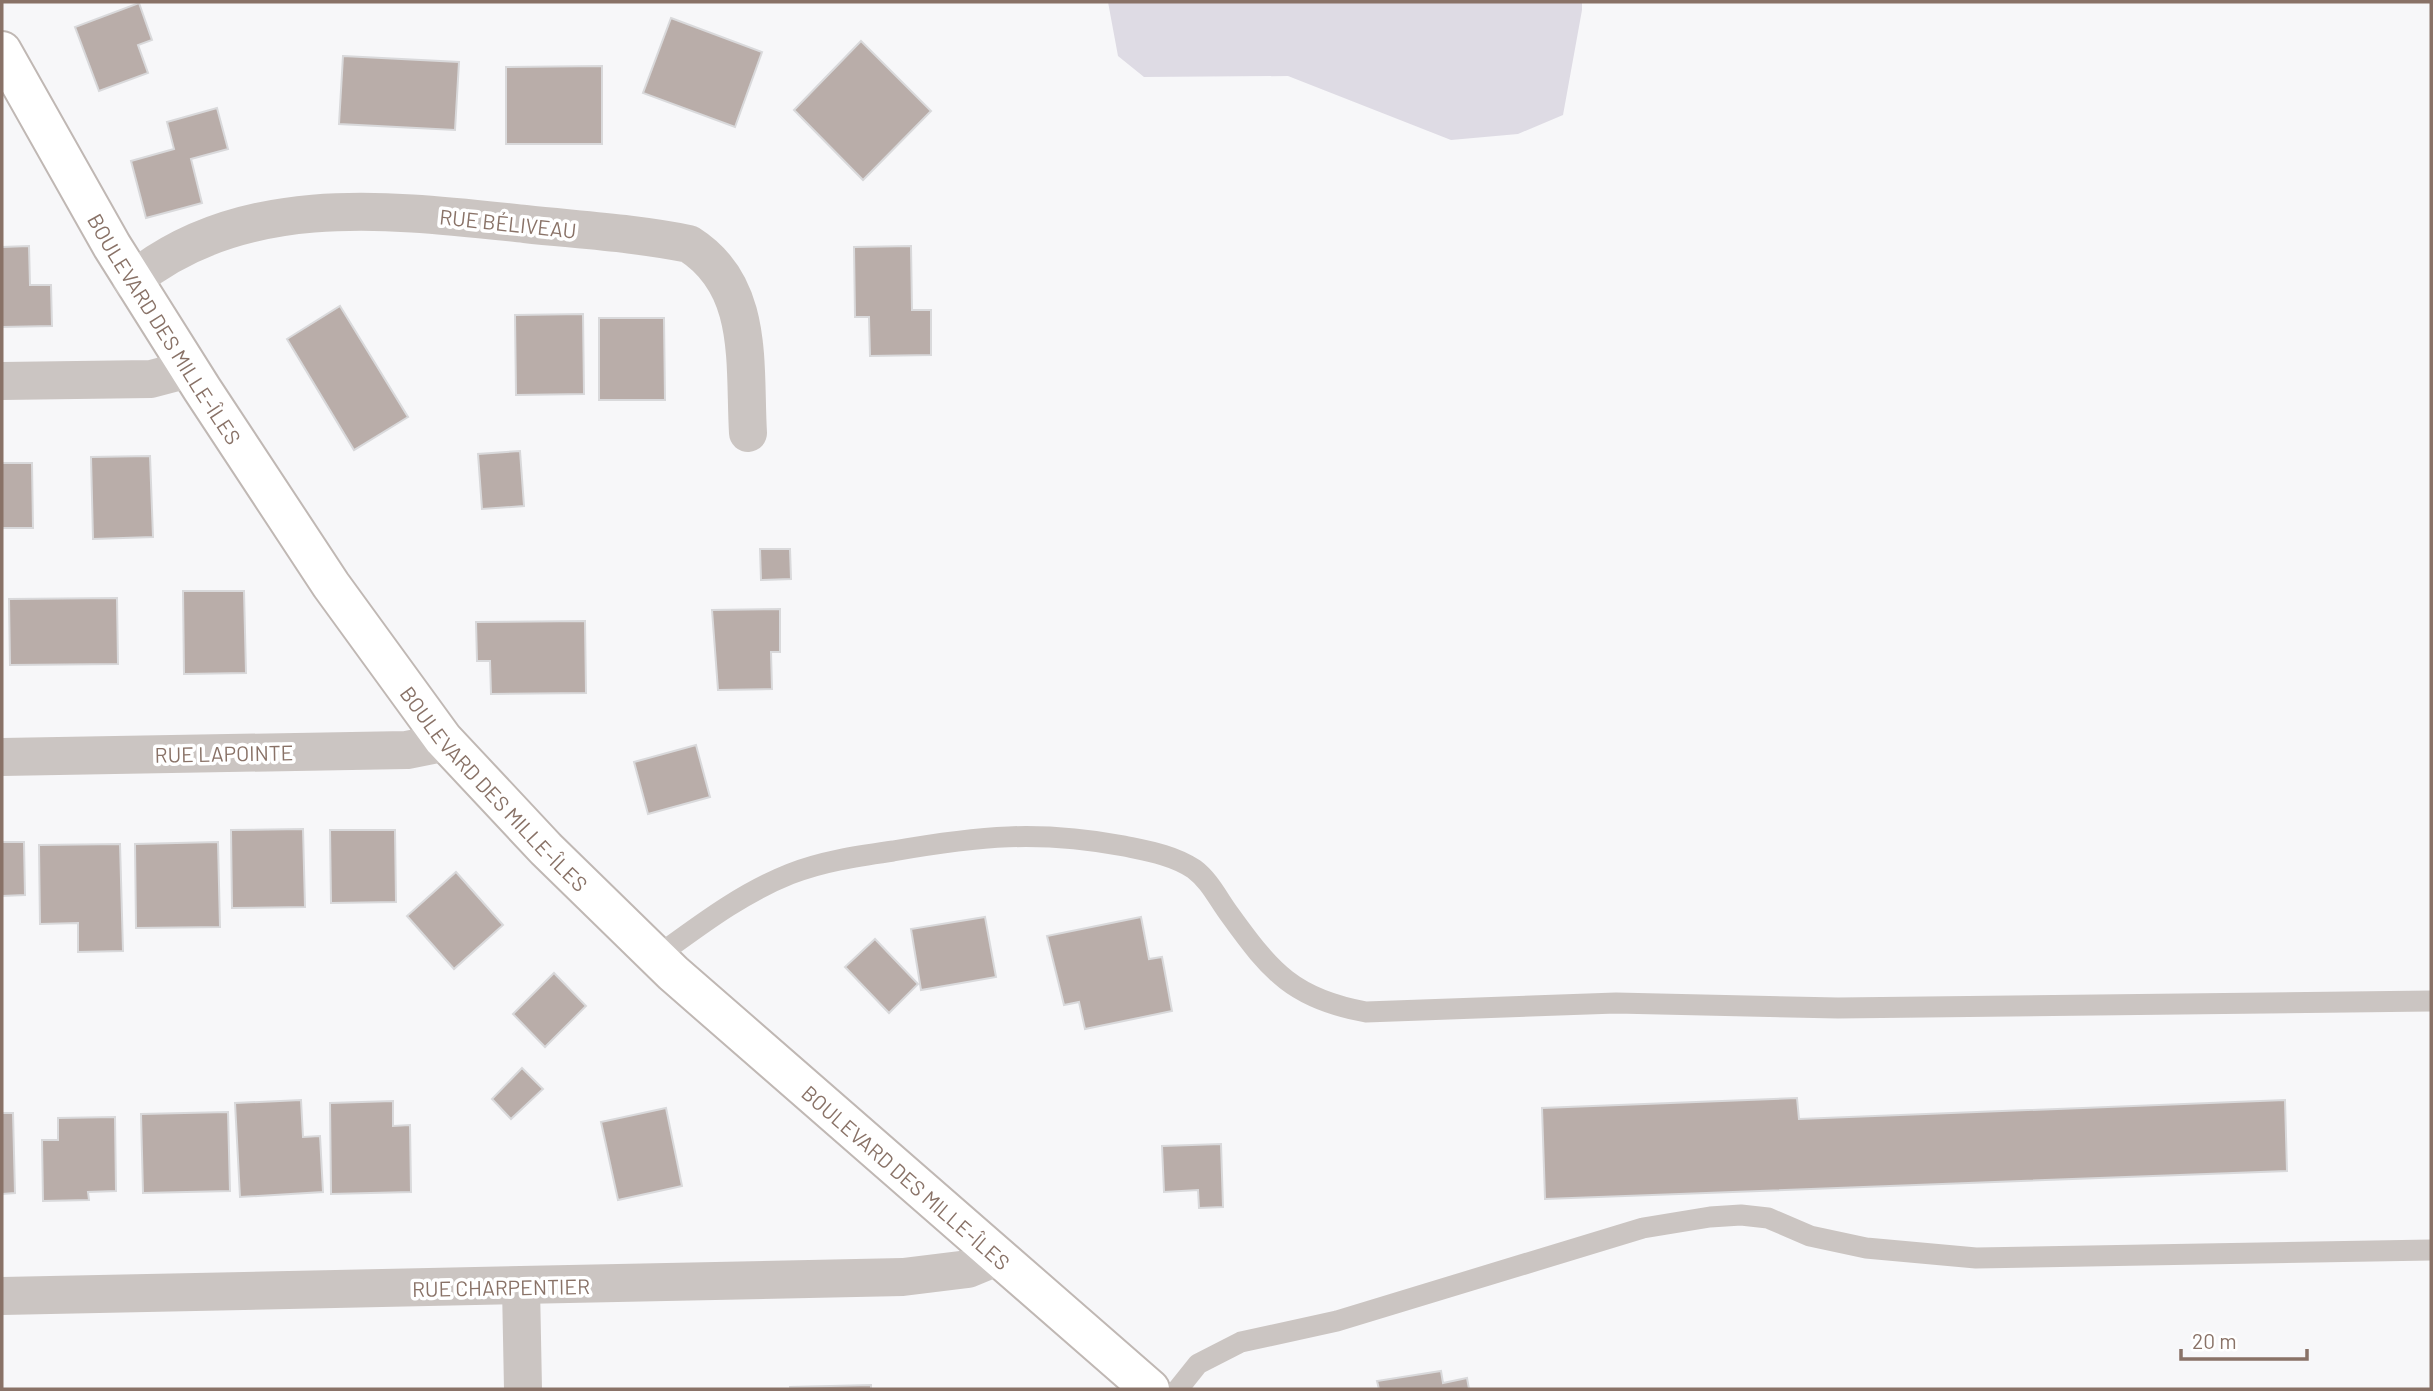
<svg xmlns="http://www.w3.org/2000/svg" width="2433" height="1391" font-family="Barlow,sans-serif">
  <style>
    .green { fill: #dedbe4 }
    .building { fill: #b9ada9; stroke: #d9d9db; stroke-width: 2 }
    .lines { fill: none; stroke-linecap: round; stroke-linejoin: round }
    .secondary-casing { stroke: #c0b8b4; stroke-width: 42 }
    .lane { stroke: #cbc5c2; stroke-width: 21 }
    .street { stroke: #cbc5c2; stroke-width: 38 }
    .secondary { stroke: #fff; stroke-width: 38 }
    .labels { text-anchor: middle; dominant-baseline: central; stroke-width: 7; stroke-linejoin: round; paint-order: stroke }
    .street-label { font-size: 21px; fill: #897267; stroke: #fff }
  </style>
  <rect width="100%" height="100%" fill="#f7f7f9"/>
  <path class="green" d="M 1108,2 L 1582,2 L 1582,10 L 1563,115 L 1518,134 L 1451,140 L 1288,76 L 1144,77 L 1118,56 Z"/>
  <g class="building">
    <path d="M 139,3 L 152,40 L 138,45 L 148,73 L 99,91 L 75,27 Z"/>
    <path d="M 671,18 L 762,52 L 735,127 L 643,93 Z"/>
    <path d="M 861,41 L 931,111 L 863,180 L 794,110 Z"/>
    <path d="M 343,56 L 459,62 L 455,130 L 339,124 Z"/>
    <path d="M 602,66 L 602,144 L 506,144 L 506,67 Z"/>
    <path d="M 217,108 L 228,149 L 191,159 L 202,203 L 146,218 L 131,161 L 174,149 L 167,122 Z"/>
    <path d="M 29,246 L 30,285 L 51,285 L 52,326 L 2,327 L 2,247 Z"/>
    <path d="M 911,246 L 912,310 L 931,310 L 931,355 L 870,356 L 869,317 L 855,317 L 854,247 Z"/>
    <path d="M 340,306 L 408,417 L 354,450 L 287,339 Z"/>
    <path d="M 583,314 L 584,394 L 516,395 L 515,315 Z"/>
    <path d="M 599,318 L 664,318 L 665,400 L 599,400 Z"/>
    <path d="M 520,451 L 524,506 L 482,509 L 478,454 Z"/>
    <path d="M 150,456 L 153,537 L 93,539 L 91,457 Z"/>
    <path d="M 2,463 L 32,463 L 33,528 L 2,528 Z"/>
    <path d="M 760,549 L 790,549 L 791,579 L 761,580 Z"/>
    <path d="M 183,591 L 244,591 L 246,673 L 184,674 Z"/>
    <path d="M 117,598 L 118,664 L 10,665 L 9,599 Z"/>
    <path d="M 780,609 L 780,652 L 771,652 L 772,689 L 718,690 L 712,610 Z"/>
    <path d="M 585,621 L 586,693 L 491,694 L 490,661 L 477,661 L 476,622 Z"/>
    <path d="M 696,745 L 710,797 L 648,814 L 634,762 Z"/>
    <path d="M 303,829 L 305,907 L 232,908 L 231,830 Z"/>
    <path d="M 330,830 L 395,830 L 396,902 L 331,903 Z"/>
    <path d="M 2,842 L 24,842 L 25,895 L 2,896 Z"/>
    <path d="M 218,842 L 220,927 L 136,928 L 135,844 Z"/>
    <path d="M 120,844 L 123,951 L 78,952 L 78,923 L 40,924 L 39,845 Z"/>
    <path d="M 456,872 L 503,925 L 454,969 L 407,916 Z"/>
    <path d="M 985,917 L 996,977 L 921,990 L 911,929 Z"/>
    <path d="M 1141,917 L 1149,959 L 1162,957 L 1172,1011 L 1085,1029 L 1079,1002 L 1064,1005 L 1047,936 Z"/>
    <path d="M 875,939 L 918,984 L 889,1013 L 845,967 Z"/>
    <path d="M 554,973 L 586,1006 L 545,1047 L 513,1014 Z"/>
    <path d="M 522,1068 L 543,1089 L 511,1119 L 492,1099 Z"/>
    <path d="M 1797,1098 L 1799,1119 L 2285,1100 L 2287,1171 L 1545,1199 L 1542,1108 Z"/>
    <path d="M 301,1100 L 303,1137 L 320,1136 L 323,1192 L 240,1197 L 235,1103 Z"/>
    <path d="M 393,1101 L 393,1126 L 410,1125 L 411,1192 L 331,1194 L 330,1103 Z"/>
    <path d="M 666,1108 L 682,1186 L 618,1200 L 601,1122 Z"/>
    <path d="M 228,1112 L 230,1191 L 143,1193 L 141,1114 Z"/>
    <path d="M 2,1113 L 13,1113 L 15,1193 L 2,1194 Z"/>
    <path d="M 115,1117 L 116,1191 L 88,1192 L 89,1200 L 43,1201 L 42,1140 L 58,1140 L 58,1118 Z"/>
    <path d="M 1221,1144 L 1223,1207 L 1199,1208 L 1198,1190 L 1164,1192 L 1162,1146 Z"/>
    <path d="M 1441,1371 L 1443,1383 L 1467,1378 L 1469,1389 L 1379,1389 L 1377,1381 Z"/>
    <path d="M 871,1385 L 871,1389 L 790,1389 L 790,1387 Z"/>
  </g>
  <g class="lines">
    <g class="secondary-casing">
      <g id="secondary">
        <path id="s1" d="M 2,51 L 112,246 L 202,389 L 331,585 L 443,739 L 546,849 L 673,973 L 1150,1389"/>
      </g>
    </g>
    <g class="lane">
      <path d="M 656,957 C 699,926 740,894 790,874 C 823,861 859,856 893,851 C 979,836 1038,830 1124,846 C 1148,851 1173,855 1194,869 C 1210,881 1218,899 1230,915 C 1271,972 1294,999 1366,1012 L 1616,1003 L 1838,1008 L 2431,1001"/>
      <path d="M 1178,1389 L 1198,1364 L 1241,1342 L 1337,1321 L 1643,1228 L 1710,1217 L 1741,1215 L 1768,1218 L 1810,1236 L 1866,1248 L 1976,1258 L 2431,1250"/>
    </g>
    <g class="street">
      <path d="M 132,281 C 243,190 393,210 525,224 C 580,230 635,233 689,244 C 755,286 744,364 748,433"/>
      <path d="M 2,381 L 151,379 L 189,369"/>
      <path d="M 2,757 L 407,750 L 437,744 L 443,739"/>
      <path d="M 521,1287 L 523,1389"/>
      <path d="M 2,1296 L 903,1277 L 968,1269 L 997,1257"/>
    </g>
    <use href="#secondary" class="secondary"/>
  </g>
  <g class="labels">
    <g class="street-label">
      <text transform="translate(508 223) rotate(6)">RUE BÉLIVEAU</text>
      <text stroke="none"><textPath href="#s1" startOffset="322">BOULEVARD DES MILLE-ÎLES</textPath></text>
      <text transform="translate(224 753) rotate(-1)">RUE LAPOINTE</text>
      <text stroke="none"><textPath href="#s1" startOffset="889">BOULEVARD DES MILLE-ÎLES</textPath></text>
      <text stroke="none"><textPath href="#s1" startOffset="1456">BOULEVARD DES MILLE-ÎLES</textPath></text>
      <text transform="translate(501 1287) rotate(-1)">RUE CHARPENTIER</text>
    </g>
  </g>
  <rect width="2433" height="1391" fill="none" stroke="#897267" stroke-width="7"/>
  <path d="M2181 1349v10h126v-10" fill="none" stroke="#897267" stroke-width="3.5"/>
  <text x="2192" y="1349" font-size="21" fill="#897267" stroke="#ffffff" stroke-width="5" paint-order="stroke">20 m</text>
</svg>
